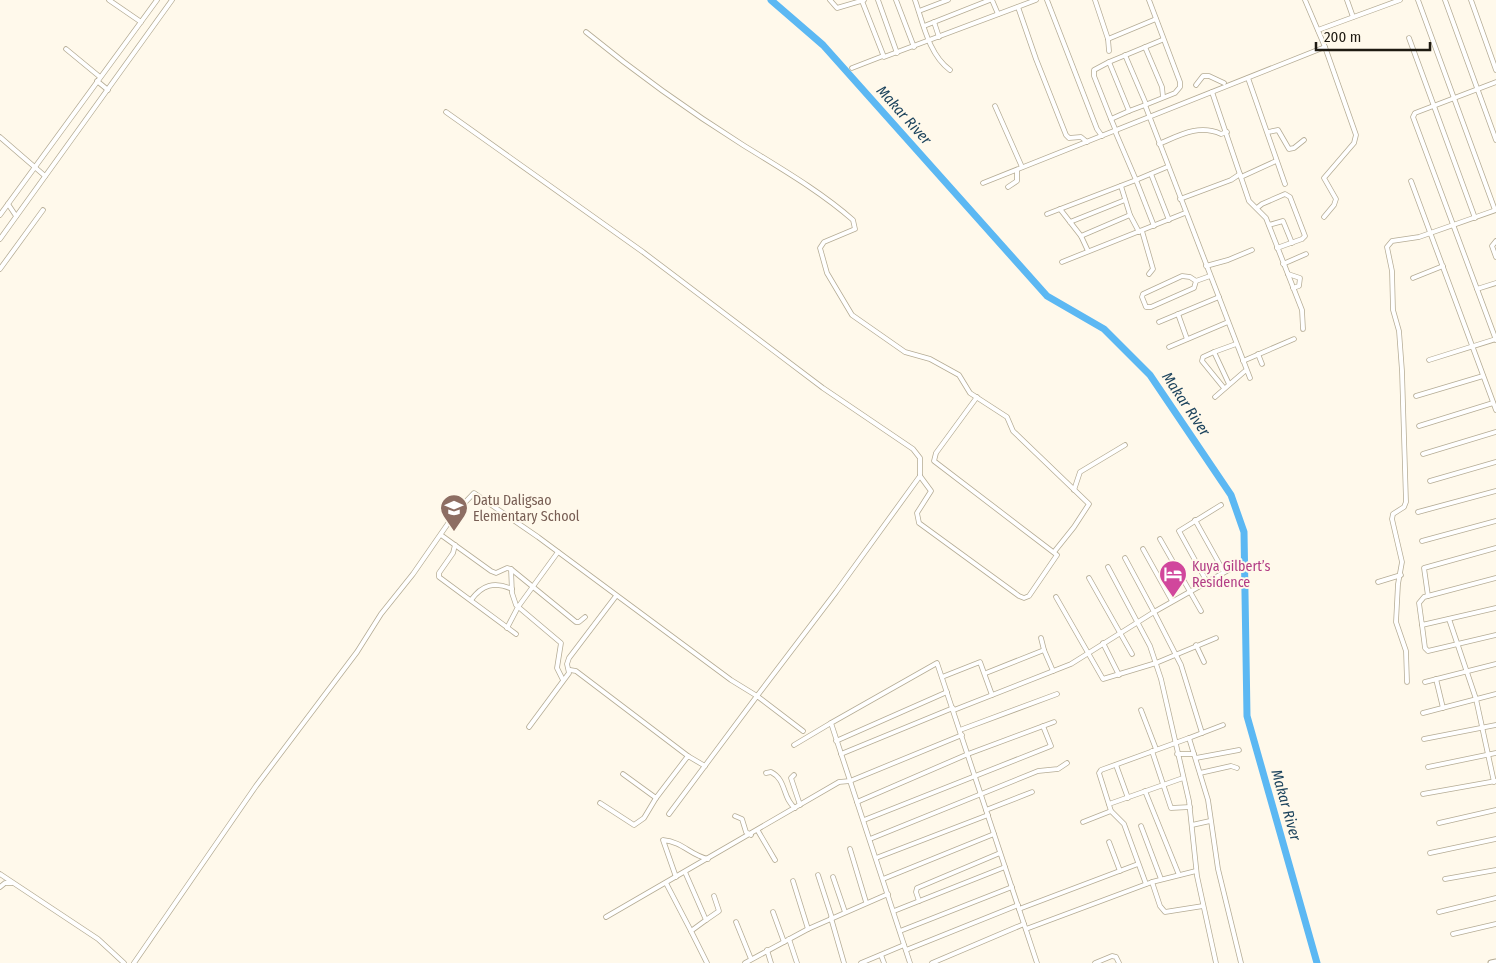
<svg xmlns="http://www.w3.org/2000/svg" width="1496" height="963" font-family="'Fira Sans Condensed',sans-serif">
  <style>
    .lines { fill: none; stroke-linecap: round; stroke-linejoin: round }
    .river { stroke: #5cb8f3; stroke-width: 7 }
    .minor-casing { stroke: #b5ac95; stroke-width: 5.5 }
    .major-casing { stroke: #b5ac95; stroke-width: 7 }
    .minor { stroke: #fff; stroke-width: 4 }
    .major { stroke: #fff; stroke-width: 5 }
    .labels { text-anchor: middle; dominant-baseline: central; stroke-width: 4; stroke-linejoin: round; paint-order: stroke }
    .education-label { font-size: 14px; fill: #785e54; stroke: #fff9eb; text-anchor: start }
    .hotel-label { font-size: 14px; fill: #b23c85; stroke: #fff9eb; text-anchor: start }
    .water-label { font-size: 15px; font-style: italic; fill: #1d445d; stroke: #fff9eb }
  </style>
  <rect width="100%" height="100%" fill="#fff9eb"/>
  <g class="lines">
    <path class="river" d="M 771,0 L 823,45 L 1047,296 L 1104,329 L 1150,375 L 1231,495 L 1244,532 L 1247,716 L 1317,963"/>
    <g class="minor-casing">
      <g id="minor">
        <path d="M 109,0 L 141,22"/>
        <path d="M 830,0 L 837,8 L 864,0"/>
        <path d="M 878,0 L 897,53"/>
        <path d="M 896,0 L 914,47"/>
        <path d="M 915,0 C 923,23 929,55 950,70"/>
        <path d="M 992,0 L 998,14"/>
        <path d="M 1047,0 L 1097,129 L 1102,136"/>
        <path d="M 1095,0 L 1108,39 L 1109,51"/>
        <path d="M 1305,0 L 1325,47 L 1356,135 L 1354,143 L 1324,178 L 1336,199 L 1334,205 L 1324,217"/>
        <path d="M 1347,0 L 1353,17"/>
        <path d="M 1418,0 L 1495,210"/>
        <path d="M 1445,0 L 1496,140"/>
        <path d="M 1471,0 L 1496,70"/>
        <path d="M 862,1 L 884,57 L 1036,0"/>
        <path d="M 1018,7 L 1036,59 L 1066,135 L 1069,138 L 1081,137 L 1087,142"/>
        <path d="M 919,11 L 948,0"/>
        <path d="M 934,22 L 939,37"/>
        <path d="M 924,26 L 990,0"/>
        <path d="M 1318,30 L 1400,0"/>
        <path d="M 586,32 C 636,73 689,111 743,145 C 780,168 820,191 853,220 L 855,229 L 824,242 L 820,248 L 827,273 L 852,315 L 905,352 L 930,359 L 959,375 L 970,393 L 1007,417 L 1013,431 L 1089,504 L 1074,527 L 1054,552"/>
        <path d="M 1409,38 L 1475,218"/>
        <path d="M 1108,39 L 1156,19"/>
        <path d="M 1145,47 L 1162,87 L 1163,97"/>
        <path d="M 66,49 L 100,77"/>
        <path d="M 1125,55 L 1146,104"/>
        <path d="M 1109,62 L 1129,111 L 1145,105 L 1250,378"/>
        <path d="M 852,68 L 883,56"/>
        <path d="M 1248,78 L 1285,184"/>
        <path d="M 97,81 L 108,90"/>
        <path d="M 1496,82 L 1415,113 L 1413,117 L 1496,340"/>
        <path d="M 1196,85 L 1203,76 L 1209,76 L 1224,83"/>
        <path d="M 1212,92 L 1249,201 L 1266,218 L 1302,310 L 1303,329"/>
        <path d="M 1145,105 L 1175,93 L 1180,87 L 1180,82 L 1149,0"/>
        <path d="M 995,106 L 1022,167"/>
        <path d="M 1129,111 L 1111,119 L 1094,76 L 1094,70 L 1109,62 L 1162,40"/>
        <path d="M 1111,119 L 1116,131"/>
        <path d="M 1268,132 L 1278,130 L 1289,149 L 1294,148 L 1304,140"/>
        <path d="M 0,137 L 45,176"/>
        <path d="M 1159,144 C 1180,135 1199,124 1221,134 L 1227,132"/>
        <path d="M 1151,174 L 1169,220"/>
        <path d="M 1241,177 L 1276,161"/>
        <path d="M 1411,181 L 1496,410"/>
        <path d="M 983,183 L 1325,47"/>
        <path d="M 1121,186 L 1130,215 L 1139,232"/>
        <path d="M 1008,187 L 1017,181 L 1017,170"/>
        <path d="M 1180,199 L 1231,180 L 1240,174"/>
        <path d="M 8,204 L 16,216"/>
        <path d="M 1257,208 L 1262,204 L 1285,194 L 1290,197 L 1305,236 L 1302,239 L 1277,248"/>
        <path d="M 1060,209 L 1081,236 L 1088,251"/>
        <path d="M 1047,214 L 1136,180 L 1115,131"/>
        <path d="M 0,215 L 157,0"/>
        <path d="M 1070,222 L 1125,200"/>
        <path d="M 1269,225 L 1283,221 L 1292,243"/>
        <path d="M 1154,226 L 1136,180 L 1167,167"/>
        <path d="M 1142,231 L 1153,269 L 1149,274"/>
        <path d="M 1081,236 L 1130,215"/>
        <path d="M 0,239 L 172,0"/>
        <path d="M 1496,241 L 1492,246 L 1496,257"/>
        <path d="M 1062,262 L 1185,213"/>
        <path d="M 1283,264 L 1306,254"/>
        <path d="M 1206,266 L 1228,260 L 1252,250"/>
        <path d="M 0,269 L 43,210"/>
        <path d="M 1288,274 L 1300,278 L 1299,286 L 1293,288"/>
        <path d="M 1182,276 L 1190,277 L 1196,281 L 1194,288 L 1151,307 L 1146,307 L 1142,297 L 1143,294 Z"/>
        <path d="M 1413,278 L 1443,266"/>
        <path d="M 1196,281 L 1210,276"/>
        <path d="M 1477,289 L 1496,283"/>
        <path d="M 1178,314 L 1187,339"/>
        <path d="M 1159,322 L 1219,297"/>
        <path d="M 1169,347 L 1228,322"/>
        <path d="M 1214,352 L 1203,357 L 1202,361 L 1224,388"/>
        <path d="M 1258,354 L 1262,364"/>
        <path d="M 1429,360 L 1496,339"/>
        <path d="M 1243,361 L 1294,339"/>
        <path d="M 1229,384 L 1214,352 L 1236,344"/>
        <path d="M 1416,396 L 1483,376"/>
        <path d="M 1215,397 L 1245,371"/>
        <path d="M 1419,426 L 1493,403"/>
        <path d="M 1423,454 L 1496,432"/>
        <path d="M 920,476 L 931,491 L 917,513 L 919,523 L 1019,596 L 1024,598 L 1029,596 L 1057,555 L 934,461 L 936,453 L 977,397"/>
        <path d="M 1430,481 L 1496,462"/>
        <path d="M 1074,490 L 1080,472 L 1125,445"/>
        <path d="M 1418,512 L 1496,491"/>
        <path d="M 1195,520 L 1224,572"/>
        <path d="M 441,535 L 491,571 L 496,573 L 507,568 L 511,569 L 576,622 L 579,622 L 585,617"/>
        <path d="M 1160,539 L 1201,611"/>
        <path d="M 1422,541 L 1496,521"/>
        <path d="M 455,545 L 453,553 L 439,573 L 439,577 L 516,634"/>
        <path d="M 1143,549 L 1172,601"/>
        <path d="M 1108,567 L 1150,646 L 1161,679 L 1189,801 L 1197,876 L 1216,963"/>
        <path d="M 511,569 L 512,593 L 516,605 L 561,643 L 557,668 L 563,680"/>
        <path d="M 1089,578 L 1132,654"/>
        <path d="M 1496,578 L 1424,597 L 1419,603 L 1422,625 L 1496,608"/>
        <path d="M 1207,582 L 1179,531 L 1221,505"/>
        <path d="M 1378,582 L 1401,575"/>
        <path d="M 1428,596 L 1424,568 L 1496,548"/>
        <path d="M 1056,597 L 1103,679 L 1156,663 L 1216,638"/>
        <path d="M 471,600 C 482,585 494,581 512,589"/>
        <path d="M 1449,619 L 1476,699 L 1494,782"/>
        <path d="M 1422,625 L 1425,648 L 1428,651 L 1496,635"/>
        <path d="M 507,628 L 518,607 L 558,552"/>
        <path d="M 1041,638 L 1044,650"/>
        <path d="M 1103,643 L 1119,675"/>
        <path d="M 1196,645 L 1204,662"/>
        <path d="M 570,670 L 576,671 L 688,756"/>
        <path d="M 986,673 L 1044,650 L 1053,671"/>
        <path d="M 942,677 L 980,662 L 992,695"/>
        <path d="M 1436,679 L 1443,708"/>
        <path d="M 1407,682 L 1406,651 L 1396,622 L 1398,584 L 1402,562 L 1392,519 L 1393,514 L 1404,507 L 1406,502 L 1402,371 L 1399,331 L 1393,310 L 1392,271 L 1387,247 L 1392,241 L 1419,237 L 1496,210"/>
        <path d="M 1425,682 L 1496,664"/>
        <path d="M 954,710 L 1071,664 L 1154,612 L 1125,558"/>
        <path d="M 1141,710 L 1156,749"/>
        <path d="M 1423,713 L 1496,694"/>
        <path d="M 529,727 L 569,673 L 567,664 L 569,658 L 616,596"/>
        <path d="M 960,730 L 1057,694"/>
        <path d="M 1202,733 L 1181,665 L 1154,612 L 1232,568"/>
        <path d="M 1189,738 L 1223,725"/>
        <path d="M 1424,739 L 1496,725"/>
        <path d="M 836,741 L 947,692"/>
        <path d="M 794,745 L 831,723"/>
        <path d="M 1152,751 L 1171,808 L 1190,807"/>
        <path d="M 841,754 L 953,708"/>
        <path d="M 1177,754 L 1194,754"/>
        <path d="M 1196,758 L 1239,750"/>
        <path d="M 1116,765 L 1128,798"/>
        <path d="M 1428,767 L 1496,753"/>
        <path d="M 766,773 L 771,772 C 787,780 782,798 795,808"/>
        <path d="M 1200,773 L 1231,766 L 1237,768"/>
        <path d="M 623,774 L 656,798 L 688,756 L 705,766"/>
        <path d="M 794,775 L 791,778 L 800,805"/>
        <path d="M 1145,791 L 1179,875"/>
        <path d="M 1423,794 L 1496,781"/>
        <path d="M 857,802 L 968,754 L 1054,722"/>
        <path d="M 600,803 L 634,825 L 644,818 L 656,798"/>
        <path d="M 1109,804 L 1183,778"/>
        <path d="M 986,810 L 1032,792"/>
        <path d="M 669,814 L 757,696 L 803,731"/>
        <path d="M 735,816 L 742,819 L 746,832 L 751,835"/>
        <path d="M 864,820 L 1051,746 L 1043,726"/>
        <path d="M 1083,822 L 1111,811"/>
        <path d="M 1439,823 L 1496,810"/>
        <path d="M 1192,825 L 1210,821"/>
        <path d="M 1141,826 L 1161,879"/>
        <path d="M 758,831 L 775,860"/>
        <path d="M 870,839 L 1038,771 L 1058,769 L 1067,763"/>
        <path d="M 1109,842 L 1120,871"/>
        <path d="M 850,849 L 866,902"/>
        <path d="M 1430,853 L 1496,839"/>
        <path d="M 876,858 L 988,815"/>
        <path d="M 685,872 L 706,920 L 691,931 L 707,963"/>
        <path d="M 0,874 L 98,939 L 124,963"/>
        <path d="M 818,875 L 832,918"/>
        <path d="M 676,877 L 663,840 C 683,842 690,855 708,859"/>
        <path d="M 833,877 L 845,912"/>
        <path d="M 883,879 L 994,834"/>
        <path d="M 1445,879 L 1496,870"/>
        <path d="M 793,881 L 808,929"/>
        <path d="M 1152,882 L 1160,906 L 1165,912 L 1203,906"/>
        <path d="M 666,883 L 691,931"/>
        <path d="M 1146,884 L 1124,824 L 1111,811 L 1099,773 L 1101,770 L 1189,738 L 1208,800 L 1218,869 L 1241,963"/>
        <path d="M 0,887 L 5,883 L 12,883"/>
        <path d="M 919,901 L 916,892 L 917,888 L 1000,853"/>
        <path d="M 1019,909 L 1138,864"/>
        <path d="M 894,911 L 1005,867"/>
        <path d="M 773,912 L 784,942"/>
        <path d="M 1439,912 L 1496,898"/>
        <path d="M 606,917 L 839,782 L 850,781 L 962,735"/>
        <path d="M 831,918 L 844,963"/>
        <path d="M 706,920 L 719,911 L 714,896"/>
        <path d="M 736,922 L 751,959"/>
        <path d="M 1026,929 L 1152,882 L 1196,871"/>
        <path d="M 900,931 L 1012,887"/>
        <path d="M 1453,934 L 1496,924"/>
        <path d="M 789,939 L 797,963"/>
        <path d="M 767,950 L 771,963"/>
        <path d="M 906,950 L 1018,905"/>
        <path d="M 881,955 L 884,963"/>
        <path d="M 134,963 L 256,786 L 357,652 L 381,614 L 413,574 L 456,512 L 474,493 L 538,537 L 731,680 L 757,696 L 836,592 L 920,476 L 920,458 L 913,449 L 823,388 L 643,252 L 446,112"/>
        <path d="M 745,963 L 808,929 L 888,894"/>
        <path d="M 861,963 L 904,945"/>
        <path d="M 910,963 L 831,723 L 937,663 L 1037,963"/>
        <path d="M 932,963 L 1024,924"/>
        <path d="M 1095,963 L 1112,956 L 1116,957 L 1119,963"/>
      </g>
    </g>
    <g class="major-casing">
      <path id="major" d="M 1491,963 L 1496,962"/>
    </g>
    <use href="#minor" class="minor"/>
    <use href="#major" class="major"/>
  </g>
  <defs>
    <g id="school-pin" transform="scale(1.4375)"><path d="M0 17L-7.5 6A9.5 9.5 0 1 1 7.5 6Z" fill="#8d6e63" stroke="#fff9eb"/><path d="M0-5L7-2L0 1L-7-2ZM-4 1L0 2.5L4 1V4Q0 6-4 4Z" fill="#fff"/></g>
    <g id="hotel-pin" transform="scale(1.4375)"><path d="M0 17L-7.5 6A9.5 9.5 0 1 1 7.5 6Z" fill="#d1479c" stroke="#fff9eb"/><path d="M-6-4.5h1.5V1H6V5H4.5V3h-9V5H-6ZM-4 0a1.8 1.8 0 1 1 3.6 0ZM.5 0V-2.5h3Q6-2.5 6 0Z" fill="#fff"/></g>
  </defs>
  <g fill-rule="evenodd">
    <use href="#school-pin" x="454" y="508"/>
    <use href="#hotel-pin" x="1173" y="574"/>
  </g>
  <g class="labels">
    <g class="education-label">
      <text x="473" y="500">Datu Daligsao<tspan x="473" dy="16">Elementary School</tspan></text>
    </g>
    <g class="hotel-label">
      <text x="1192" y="566">Kuya Gilbert’s<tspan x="1192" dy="16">Residence</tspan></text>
    </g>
    <g class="water-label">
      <text transform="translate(904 115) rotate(48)">Makar River</text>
      <text transform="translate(1186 404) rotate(56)">Makar River</text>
      <text transform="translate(1286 805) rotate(74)">Makar River</text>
    </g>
  </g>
  <path d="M1316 42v8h114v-8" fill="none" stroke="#1e1a11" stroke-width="2.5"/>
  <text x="1324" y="42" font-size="15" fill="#1e1a11" stroke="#fff9eb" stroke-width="4" paint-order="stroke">200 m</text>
</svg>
